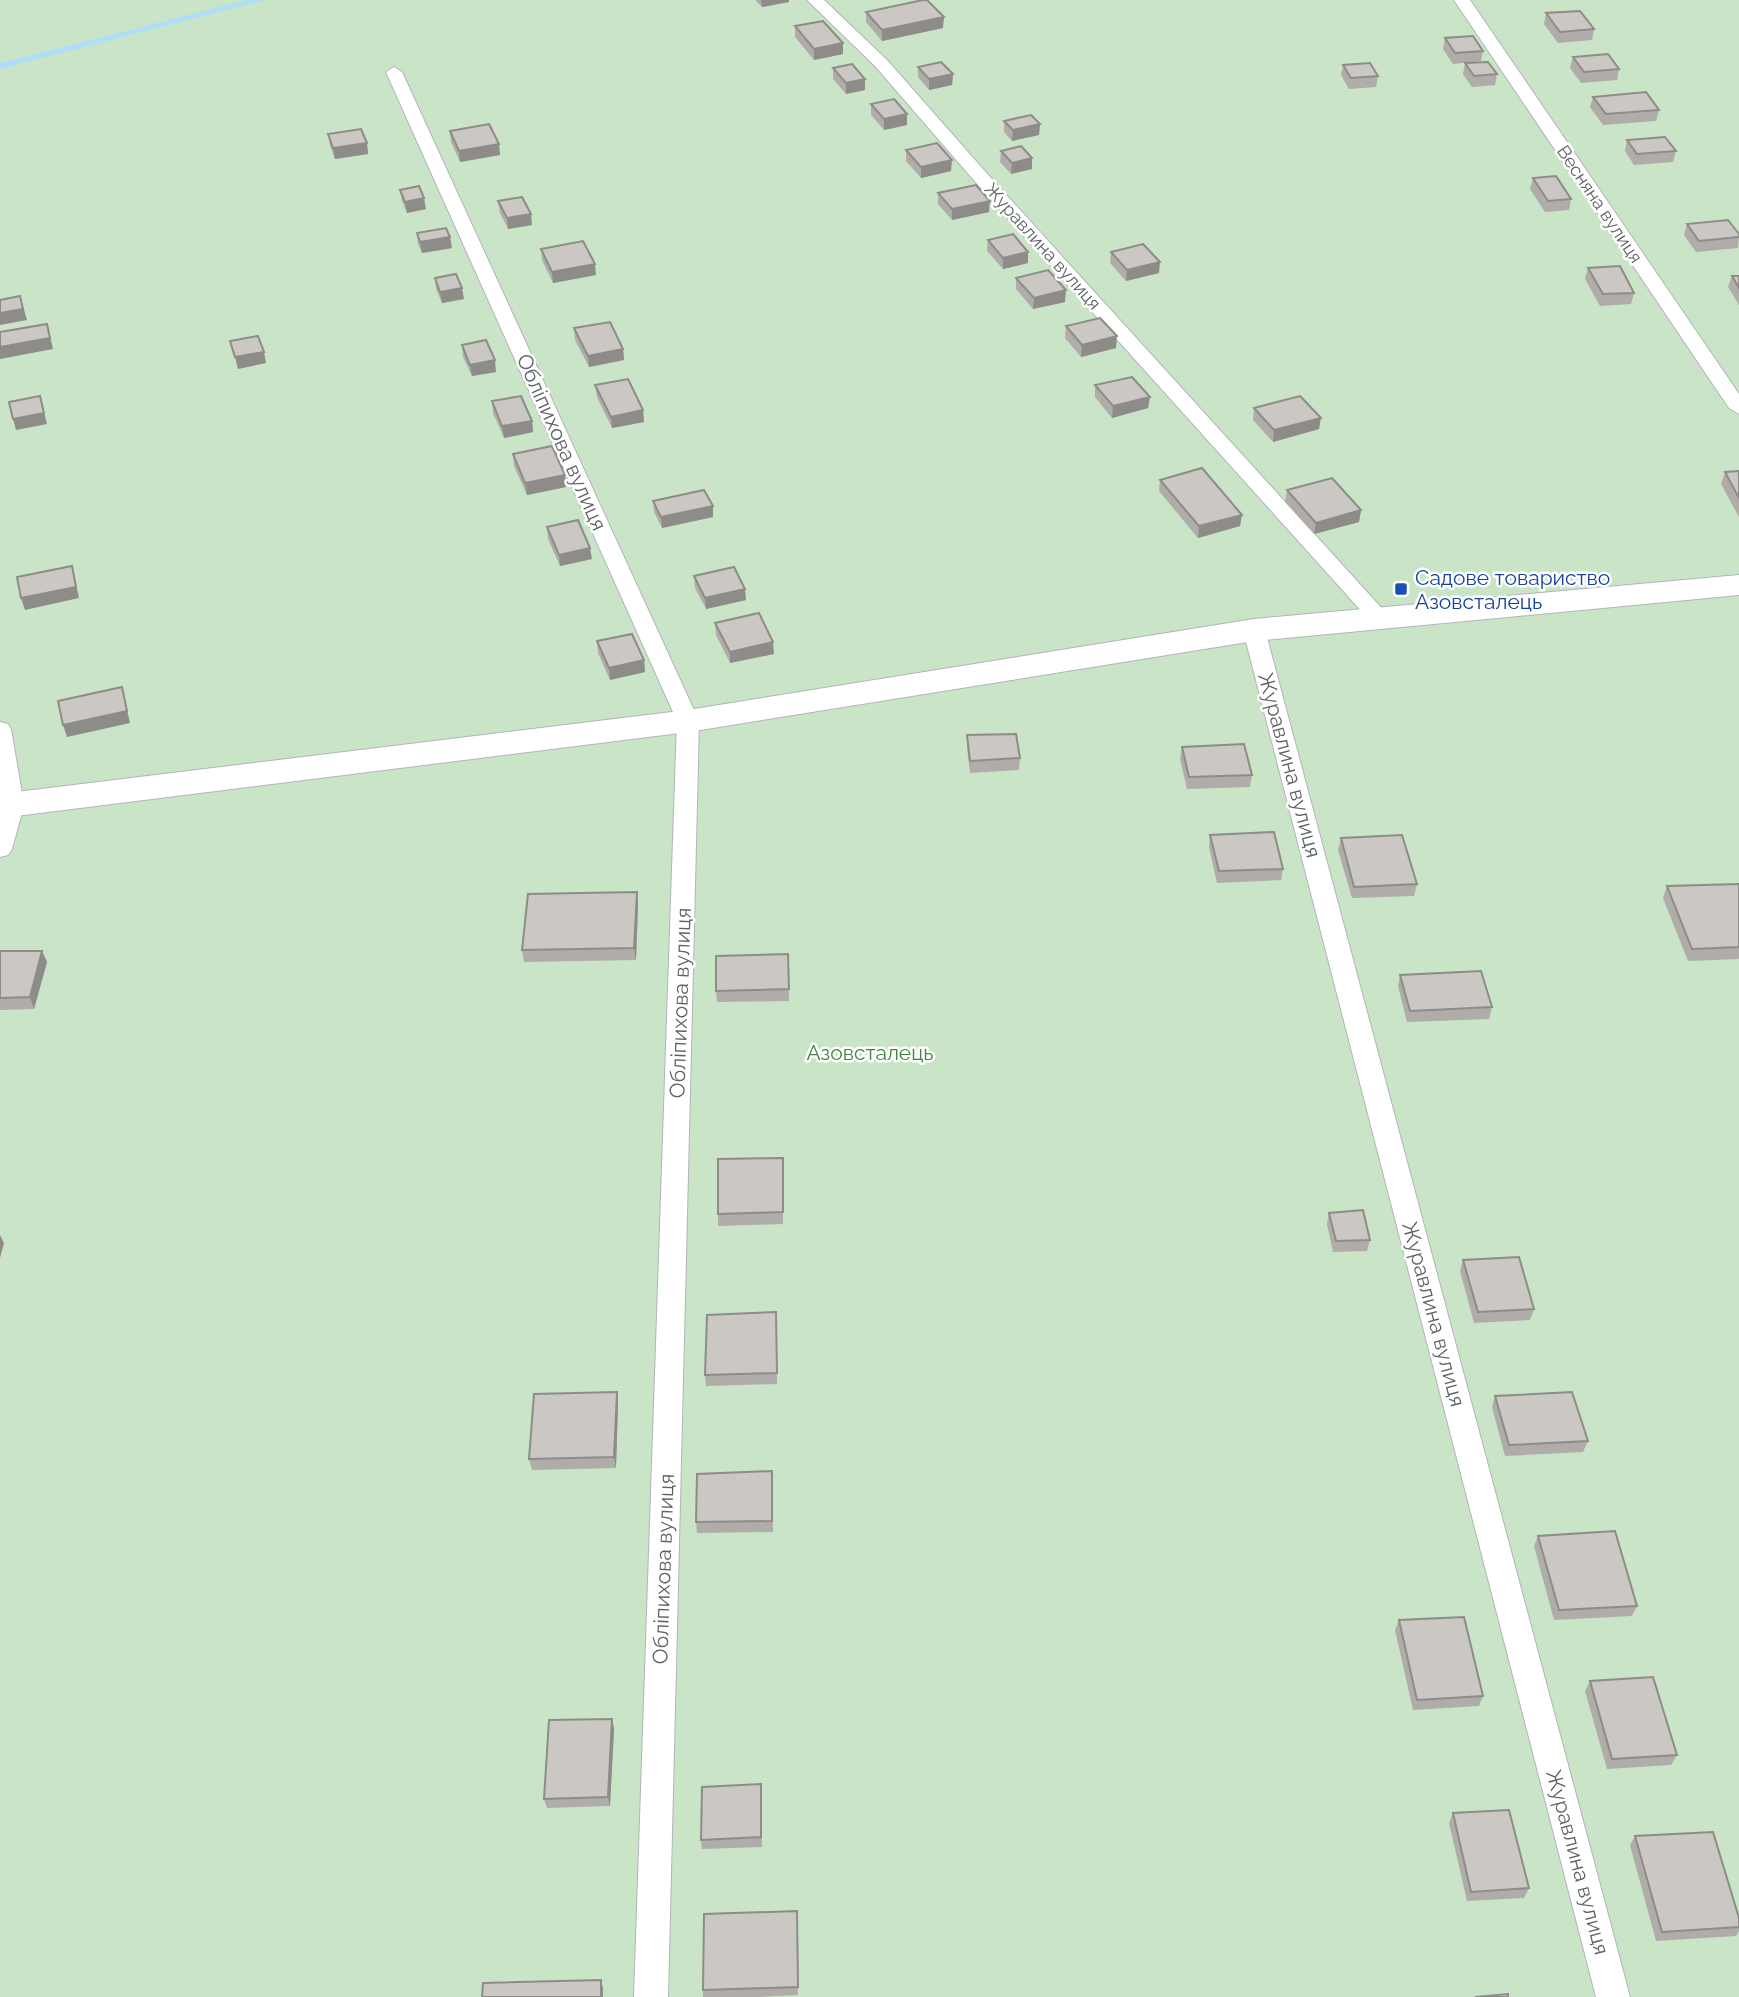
<svg xmlns="http://www.w3.org/2000/svg" width="1739" height="1997" font-family="Raleway,sans-serif">
  <style>
    .green { fill: #cae4c7 }
    .lines { fill: none; stroke-linecap: round; stroke-linejoin: round }
    .stream { fill: #b0def7; fill-rule: evenodd }
    .service-casing { stroke: #b2b5b8; stroke-width: 2 }
    .minor-casing { stroke: #b2b5b8; stroke-width: 2 }
    .service { fill: #fff; fill-rule: evenodd }
    .minor { fill: #fff; fill-rule: evenodd }
    .wall { fill: #afaca9 }
    .shaded-wall { fill: #8e8c89 }
    .building { fill: #cbc8c4; stroke: #8e8c89; stroke-width: 2 }
    .transit-dot { fill: #1a4fb4; stroke: #fff; stroke-width: 2.5 }
    .labels { text-anchor: middle; dominant-baseline: central; stroke-width: 5; stroke-linejoin: round; paint-order: stroke }
    .far-street-label { font-size: 18px; fill: #5f6366; stroke: #fff }
    .street-label { font-size: 21px; fill: #5f6366; stroke: #fff }
    .transit-label { font-size: 21px; fill: #164399; stroke: #fff; text-anchor: start }
    .park-label { font-size: 21px; fill: #43853f; stroke: #fff }
  </style>
  <rect width="100%" height="100%" fill="#efede8"/>
  <rect class="green" x="0" y="0" width="1739" height="1997"/>
  <g class="lines">
    <path class="stream" d="M 247,0 L 265,0 L 0,69 L 0,63 Z"/>
    <g class="service-casing">
      <g id="service">
        <path d="M 807,0 L 824,0 L 887,60 L 990,177 L 1387,614 L 1391,619 L 1387,624 L 1373,624 L 978,185 L 875,66 Z"/>
        <path d="M 1454,0 L 1470,0 L 1739,394 L 1739,414 L 1729,408 Z"/>
        <path d="M 394,67 L 402,72 L 699,721 L 668,1997 L 634,1997 L 677,721 L 386,72 Z"/>
        <path d="M 1254,623 L 1261,625 L 1265,630 L 1630,1997 L 1596,1997 L 1243,630 L 1247,625 Z"/>
        <path d="M 0,722 L 8,724 L 11,729 L 24,805 L 12,849 L 8,855 L 0,857 Z"/>
      </g>
    </g>
    <g class="minor-casing">
      <path id="minor" d="M 1739,575 L 1739,595 L 1254,641 L 688,732 L 0,818 L 0,794 L 688,710 L 1254,619 Z"/>
    </g>
    <use href="#service" class="service"/>
    <use href="#minor" class="minor"/>
  </g>
  <g class="wall">
    <path d="M 755,0 L 789,0 L 789,2 L 762,7 Z"/>
    <path d="M 866,12 L 943,28 L 882,41 L 866,22 Z"/>
    <path d="M 1546,13 L 1594,29 L 1592,40 L 1558,43 L 1544,24 Z"/>
    <path d="M 795,26 L 843,54 L 814,60 L 795,37 Z"/>
    <path d="M 1445,38 L 1483,51 L 1481,61 L 1453,64 L 1443,49 Z"/>
    <path d="M 1573,57 L 1619,69 L 1617,80 L 1581,83 L 1570,68 Z"/>
    <path d="M 1465,63 L 1497,74 L 1495,85 L 1472,87 L 1463,74 Z"/>
    <path d="M 1343,65 L 1378,76 L 1376,87 L 1349,89 L 1341,75 Z"/>
    <path d="M 918,67 L 953,74 L 952,85 L 929,90 L 918,77 Z"/>
    <path d="M 833,68 L 865,79 L 865,90 L 846,94 L 833,79 Z"/>
    <path d="M 1593,97 L 1659,110 L 1656,121 L 1603,125 L 1590,107 Z"/>
    <path d="M 871,104 L 907,125 L 884,130 L 871,115 Z"/>
    <path d="M 1004,121 L 1040,124 L 1039,135 L 1012,141 L 1004,132 Z"/>
    <path d="M 450,131 L 499,144 L 500,155 L 460,162 L 451,142 Z"/>
    <path d="M 328,134 L 367,143 L 368,154 L 335,159 L 330,145 Z"/>
    <path d="M 1627,140 L 1676,151 L 1673,162 L 1634,165 L 1625,151 Z"/>
    <path d="M 906,150 L 951,171 L 921,178 L 906,161 Z"/>
    <path d="M 1001,151 L 1032,158 L 1032,169 L 1011,174 L 1000,162 Z"/>
    <path d="M 1533,178 L 1571,199 L 1569,210 L 1545,212 L 1530,189 Z"/>
    <path d="M 400,190 L 426,209 L 407,213 L 402,201 Z"/>
    <path d="M 938,193 L 989,212 L 952,220 L 938,204 Z"/>
    <path d="M 498,201 L 532,225 L 508,229 L 500,213 Z"/>
    <path d="M 1687,224 L 1739,234 L 1738,248 L 1696,252 L 1684,235 Z"/>
    <path d="M 417,233 L 452,248 L 422,253 L 418,244 Z"/>
    <path d="M 988,240 L 1028,252 L 1028,263 L 1003,269 L 987,251 Z"/>
    <path d="M 541,249 L 596,275 L 553,283 L 542,260 Z"/>
    <path d="M 1111,252 L 1159,273 L 1126,281 L 1110,263 Z"/>
    <path d="M 1588,268 L 1634,293 L 1631,304 L 1600,306 L 1585,279 Z"/>
    <path d="M 1732,276 L 1739,276 L 1739,305 L 1728,287 Z"/>
    <path d="M 435,278 L 464,299 L 442,303 L 436,289 Z"/>
    <path d="M 1016,278 L 1065,302 L 1033,309 L 1016,289 Z"/>
    <path d="M 1066,326 L 1116,348 L 1081,357 L 1065,338 Z"/>
    <path d="M 574,328 L 623,349 L 624,360 L 589,367 L 575,340 Z"/>
    <path d="M 462,345 L 496,372 L 472,376 L 463,357 Z"/>
    <path d="M 595,385 L 643,410 L 644,422 L 612,428 L 597,397 Z"/>
    <path d="M 1095,385 L 1150,397 L 1148,408 L 1112,418 L 1095,397 Z"/>
    <path d="M 492,401 L 532,421 L 533,432 L 504,438 L 493,413 Z"/>
    <path d="M 1254,408 L 1319,429 L 1273,442 L 1253,420 Z"/>
    <path d="M 513,454 L 566,487 L 527,495 L 514,466 Z"/>
    <path d="M 1739,471 L 1739,517 L 1721,484 L 1725,472 Z"/>
    <path d="M 1160,480 L 1240,526 L 1198,538 L 1159,491 Z"/>
    <path d="M 1287,490 L 1361,510 L 1359,522 L 1314,534 L 1285,502 Z"/>
    <path d="M 653,501 L 713,517 L 662,528 L 654,512 Z"/>
    <path d="M 547,527 L 592,559 L 560,566 L 548,539 Z"/>
    <path d="M 694,576 L 746,600 L 706,609 L 695,588 Z"/>
    <path d="M 715,623 L 774,654 L 730,663 L 716,635 Z"/>
    <path d="M 597,641 L 644,660 L 645,672 L 610,680 L 598,653 Z"/>
    <path d="M 967,735 L 1020,758 L 1019,770 L 970,773 L 967,747 Z"/>
    <path d="M 1182,747 L 1252,775 L 1250,787 L 1187,789 L 1180,759 Z"/>
    <path d="M 1210,835 L 1283,869 L 1281,880 L 1217,883 L 1209,847 Z"/>
    <path d="M 1341,838 L 1417,884 L 1414,896 L 1352,898 L 1338,850 Z"/>
    <path d="M 1739,884 L 1739,959 L 1688,961 L 1663,898 L 1667,886 Z"/>
    <path d="M 637,892 L 638,904 L 636,960 L 524,962 L 522,950 Z"/>
    <path d="M 0,951 L 42,951 L 47,962 L 34,1009 L 0,1010 Z"/>
    <path d="M 788,954 L 789,1001 L 717,1002 L 716,991 Z"/>
    <path d="M 1400,975 L 1492,1007 L 1489,1019 L 1407,1022 L 1398,986 Z"/>
    <path d="M 783,1158 L 783,1224 L 718,1226 L 718,1214 Z"/>
    <path d="M 1329,1213 L 1370,1240 L 1367,1251 L 1333,1252 L 1327,1224 Z"/>
    <path d="M 1463,1260 L 1534,1309 L 1530,1320 L 1474,1323 L 1460,1271 Z"/>
    <path d="M 776,1312 L 777,1384 L 706,1386 L 705,1375 Z"/>
    <path d="M 617,1392 L 618,1403 L 616,1468 L 532,1470 L 529,1459 Z"/>
    <path d="M 1495,1396 L 1588,1441 L 1583,1452 L 1505,1456 L 1492,1407 Z"/>
    <path d="M 772,1482 L 773,1532 L 697,1533 L 696,1522 Z"/>
    <path d="M 1538,1536 L 1637,1606 L 1632,1616 L 1554,1620 L 1534,1546 Z"/>
    <path d="M 1399,1620 L 1483,1696 L 1479,1706 L 1413,1710 L 1395,1630 Z"/>
    <path d="M 1590,1681 L 1677,1755 L 1671,1765 L 1607,1769 L 1585,1691 Z"/>
    <path d="M 612,1719 L 614,1729 L 610,1806 L 547,1808 L 544,1799 Z"/>
    <path d="M 761,1784 L 762,1847 L 702,1849 L 701,1840 Z"/>
    <path d="M 1453,1813 L 1529,1888 L 1524,1898 L 1467,1901 L 1449,1823 Z"/>
    <path d="M 1635,1836 L 1739,1918 L 1739,1931 L 1736,1936 L 1656,1941 L 1630,1845 Z"/>
    <path d="M 798,1920 L 798,1995 L 759,1997 L 703,1997 L 703,1990 Z"/>
  </g>
  <g class="shaded-wall">
    <path d="M 761,0 L 789,0 L 789,2 L 762,7 Z"/>
    <path d="M 944,17 L 943,28 L 882,41 L 882,30 Z"/>
    <path d="M 843,43 L 843,54 L 814,60 L 814,49 Z"/>
    <path d="M 953,74 L 952,85 L 929,90 L 929,79 Z"/>
    <path d="M 865,79 L 865,90 L 846,94 L 846,83 Z"/>
    <path d="M 907,114 L 907,125 L 884,130 L 884,119 Z"/>
    <path d="M 1040,124 L 1039,135 L 1012,141 L 1013,130 Z"/>
    <path d="M 367,143 L 368,154 L 335,159 L 333,148 Z"/>
    <path d="M 499,144 L 500,155 L 460,162 L 459,151 Z"/>
    <path d="M 1032,158 L 1032,169 L 1011,174 L 1012,163 Z"/>
    <path d="M 952,160 L 951,171 L 921,178 L 921,167 Z"/>
    <path d="M 424,198 L 426,209 L 407,213 L 405,202 Z"/>
    <path d="M 990,201 L 989,212 L 952,220 L 952,209 Z"/>
    <path d="M 531,214 L 532,225 L 508,229 L 507,218 Z"/>
    <path d="M 450,237 L 452,248 L 422,253 L 420,242 Z"/>
    <path d="M 1028,252 L 1028,263 L 1003,269 L 1003,258 Z"/>
    <path d="M 1160,262 L 1159,273 L 1126,281 L 1127,270 Z"/>
    <path d="M 595,264 L 596,275 L 553,283 L 552,272 Z"/>
    <path d="M 462,288 L 464,299 L 442,303 L 440,292 Z"/>
    <path d="M 1066,290 L 1065,302 L 1033,309 L 1034,298 Z"/>
    <path d="M 20,296 L 27,320 L 0,325 L 0,313 Z"/>
    <path d="M 47,324 L 53,349 L 0,359 L 0,347 Z"/>
    <path d="M 1117,336 L 1116,348 L 1081,357 L 1082,345 Z"/>
    <path d="M 623,349 L 624,360 L 589,367 L 588,356 Z"/>
    <path d="M 264,352 L 266,363 L 238,369 L 235,357 Z"/>
    <path d="M 495,360 L 496,372 L 472,376 L 470,365 Z"/>
    <path d="M 40,396 L 47,424 L 16,430 L 13,419 Z"/>
    <path d="M 1150,397 L 1148,408 L 1112,418 L 1113,406 Z"/>
    <path d="M 643,410 L 644,422 L 612,428 L 611,417 Z"/>
    <path d="M 1321,418 L 1319,429 L 1273,442 L 1274,430 Z"/>
    <path d="M 532,421 L 533,432 L 504,438 L 502,426 Z"/>
    <path d="M 565,475 L 566,487 L 527,495 L 525,483 Z"/>
    <path d="M 713,506 L 713,517 L 662,528 L 661,517 Z"/>
    <path d="M 1361,510 L 1359,522 L 1314,534 L 1316,523 Z"/>
    <path d="M 1242,515 L 1240,526 L 1198,538 L 1199,526 Z"/>
    <path d="M 590,548 L 592,559 L 560,566 L 559,555 Z"/>
    <path d="M 72,566 L 79,598 L 25,610 L 21,598 Z"/>
    <path d="M 745,589 L 746,600 L 706,609 L 705,598 Z"/>
    <path d="M 773,642 L 774,654 L 730,663 L 730,652 Z"/>
    <path d="M 644,660 L 645,672 L 610,680 L 609,668 Z"/>
    <path d="M 122,687 L 130,723 L 67,737 L 63,725 Z"/>
    <path d="M 637,892 L 638,904 L 636,960 L 634,948 Z"/>
    <path d="M 42,951 L 47,962 L 34,1009 L 30,997 Z"/>
    <path d="M 0,1235 L 4,1243 L 0,1258 Z"/>
    <path d="M 617,1392 L 618,1403 L 616,1468 L 614,1457 Z"/>
    <path d="M 612,1719 L 614,1729 L 610,1806 L 608,1797 Z"/>
    <path d="M 601,1980 L 603,1988 L 603,1997 L 601,1997 Z"/>
  </g>
  <g class="building">
    <path d="M 923,0 L 927,0 L 944,17 L 882,30 L 866,12 Z"/>
    <path d="M 1580,11 L 1594,29 L 1560,32 L 1546,13 Z"/>
    <path d="M 823,21 L 843,43 L 814,49 L 795,26 Z"/>
    <path d="M 1473,36 L 1483,51 L 1455,53 L 1445,38 Z"/>
    <path d="M 1608,54 L 1619,69 L 1584,72 L 1573,57 Z"/>
    <path d="M 941,62 L 953,74 L 929,79 L 918,67 Z"/>
    <path d="M 1488,62 L 1497,74 L 1474,76 L 1465,63 Z"/>
    <path d="M 1370,63 L 1378,76 L 1351,78 L 1343,65 Z"/>
    <path d="M 852,64 L 865,79 L 846,83 L 833,68 Z"/>
    <path d="M 1646,92 L 1659,110 L 1606,114 L 1593,97 Z"/>
    <path d="M 894,99 L 907,114 L 884,119 L 871,104 Z"/>
    <path d="M 1031,115 L 1040,124 L 1013,130 L 1004,121 Z"/>
    <path d="M 489,124 L 499,144 L 459,151 L 450,131 Z"/>
    <path d="M 361,129 L 367,143 L 333,148 L 328,134 Z"/>
    <path d="M 1665,137 L 1676,151 L 1637,154 L 1627,140 Z"/>
    <path d="M 937,143 L 952,160 L 921,167 L 906,150 Z"/>
    <path d="M 1021,146 L 1032,158 L 1012,163 L 1001,151 Z"/>
    <path d="M 1556,176 L 1571,199 L 1548,201 L 1533,178 Z"/>
    <path d="M 976,185 L 990,201 L 952,209 L 938,193 Z"/>
    <path d="M 419,186 L 424,198 L 405,202 L 400,190 Z"/>
    <path d="M 522,197 L 531,214 L 507,218 L 498,201 Z"/>
    <path d="M 1728,220 L 1739,234 L 1739,237 L 1699,241 L 1687,224 Z"/>
    <path d="M 446,228 L 450,237 L 420,242 L 417,233 Z"/>
    <path d="M 1013,234 L 1028,252 L 1003,258 L 988,240 Z"/>
    <path d="M 583,241 L 595,264 L 552,272 L 541,249 Z"/>
    <path d="M 1143,244 L 1160,262 L 1127,270 L 1111,252 Z"/>
    <path d="M 1620,266 L 1634,293 L 1603,294 L 1588,268 Z"/>
    <path d="M 1048,270 L 1066,290 L 1034,298 L 1016,278 Z"/>
    <path d="M 456,274 L 462,288 L 440,292 L 435,278 Z"/>
    <path d="M 1732,276 L 1739,276 L 1739,288 Z"/>
    <path d="M 20,296 L 23,309 L 0,313 L 0,300 Z"/>
    <path d="M 1100,318 L 1117,336 L 1082,345 L 1066,326 Z"/>
    <path d="M 610,322 L 623,349 L 588,356 L 574,328 Z"/>
    <path d="M 47,324 L 50,338 L 0,347 L 0,332 Z"/>
    <path d="M 258,336 L 264,352 L 235,357 L 230,341 Z"/>
    <path d="M 486,340 L 495,360 L 470,365 L 462,345 Z"/>
    <path d="M 1132,377 L 1150,397 L 1113,406 L 1095,385 Z"/>
    <path d="M 628,379 L 643,410 L 611,417 L 595,385 Z"/>
    <path d="M 40,396 L 44,413 L 13,419 L 9,402 Z"/>
    <path d="M 521,396 L 532,421 L 502,426 L 492,401 Z"/>
    <path d="M 1300,396 L 1321,418 L 1274,430 L 1254,408 Z"/>
    <path d="M 552,446 L 565,475 L 525,483 L 513,454 Z"/>
    <path d="M 1202,468 L 1242,515 L 1199,526 L 1160,480 Z"/>
    <path d="M 1739,471 L 1739,498 L 1725,472 Z"/>
    <path d="M 1332,478 L 1361,510 L 1316,523 L 1287,490 Z"/>
    <path d="M 704,490 L 713,506 L 661,517 L 653,501 Z"/>
    <path d="M 578,520 L 590,548 L 559,555 L 547,527 Z"/>
    <path d="M 72,566 L 76,587 L 21,598 L 17,577 Z"/>
    <path d="M 734,567 L 745,589 L 705,598 L 694,576 Z"/>
    <path d="M 759,613 L 773,642 L 730,652 L 715,623 Z"/>
    <path d="M 632,634 L 644,660 L 609,668 L 597,641 Z"/>
    <path d="M 122,687 L 127,711 L 63,725 L 58,701 Z"/>
    <path d="M 1016,734 L 1020,758 L 970,761 L 967,735 Z"/>
    <path d="M 1244,744 L 1252,775 L 1189,777 L 1182,747 Z"/>
    <path d="M 1274,832 L 1283,869 L 1219,871 L 1210,835 Z"/>
    <path d="M 1402,835 L 1417,884 L 1354,887 L 1341,838 Z"/>
    <path d="M 1739,884 L 1739,947 L 1692,949 L 1667,886 Z"/>
    <path d="M 637,892 L 634,948 L 522,950 L 528,894 Z"/>
    <path d="M 0,951 L 42,951 L 30,997 L 0,998 Z"/>
    <path d="M 788,954 L 789,989 L 716,991 L 716,956 Z"/>
    <path d="M 1481,971 L 1492,1007 L 1410,1011 L 1400,975 Z"/>
    <path d="M 783,1158 L 783,1212 L 718,1214 L 718,1159 Z"/>
    <path d="M 1363,1210 L 1370,1240 L 1336,1241 L 1329,1213 Z"/>
    <path d="M 1519,1257 L 1534,1309 L 1478,1312 L 1463,1260 Z"/>
    <path d="M 776,1312 L 777,1373 L 705,1375 L 707,1315 Z"/>
    <path d="M 617,1392 L 614,1457 L 529,1459 L 534,1394 Z"/>
    <path d="M 1572,1392 L 1588,1441 L 1509,1445 L 1495,1396 Z"/>
    <path d="M 772,1471 L 772,1521 L 696,1522 L 697,1474 Z"/>
    <path d="M 1615,1531 L 1637,1606 L 1559,1610 L 1538,1536 Z"/>
    <path d="M 1464,1617 L 1483,1696 L 1417,1700 L 1399,1620 Z"/>
    <path d="M 1653,1677 L 1677,1755 L 1612,1759 L 1590,1681 Z"/>
    <path d="M 612,1719 L 608,1797 L 544,1799 L 549,1720 Z"/>
    <path d="M 761,1784 L 761,1837 L 701,1840 L 702,1787 Z"/>
    <path d="M 1509,1810 L 1529,1888 L 1471,1892 L 1453,1813 Z"/>
    <path d="M 1713,1832 L 1739,1918 L 1739,1927 L 1662,1932 L 1635,1836 Z"/>
    <path d="M 797,1911 L 798,1987 L 703,1990 L 704,1914 Z"/>
    <path d="M 601,1980 L 601,1997 L 482,1997 L 483,1983 Z"/>
    <path d="M 1508,1994 L 1508,1997 L 1475,1997 Z"/>
  </g>
  <rect class="transit-dot" x="1394" y="582" width="14" height="14" rx="3.5"/>
  <g class="labels">
    <g class="far-street-label">
      <text transform="translate(1600 204) rotate(56)">Весняна вулиця</text>
      <text transform="translate(1043 246) rotate(48)">Журавлина вулиця</text>
    </g>
    <g class="street-label">
      <text transform="translate(562 442) rotate(66)">Обліпихова вулиця</text>
      <text transform="translate(1290 765) rotate(75)">Журавлина вулиця</text>
      <text transform="translate(680 1003) rotate(-88)">Обліпихова вулиця</text>
      <text transform="translate(1434 1314) rotate(75)">Журавлина вулиця</text>
      <text transform="translate(663 1569) rotate(-88)">Обліпихова вулиця</text>
      <text transform="translate(1578 1862) rotate(75)">Журавлина вулиця</text>
    </g>
    <g class="transit-label">
      <text x="1415" y="577">Садове товариство<tspan x="1415" dy="24">Азовсталець</tspan></text>
    </g>
    <g class="park-label">
      <text x="870" y="1052">Азовсталець</text>
    </g>
  </g>
</svg>
